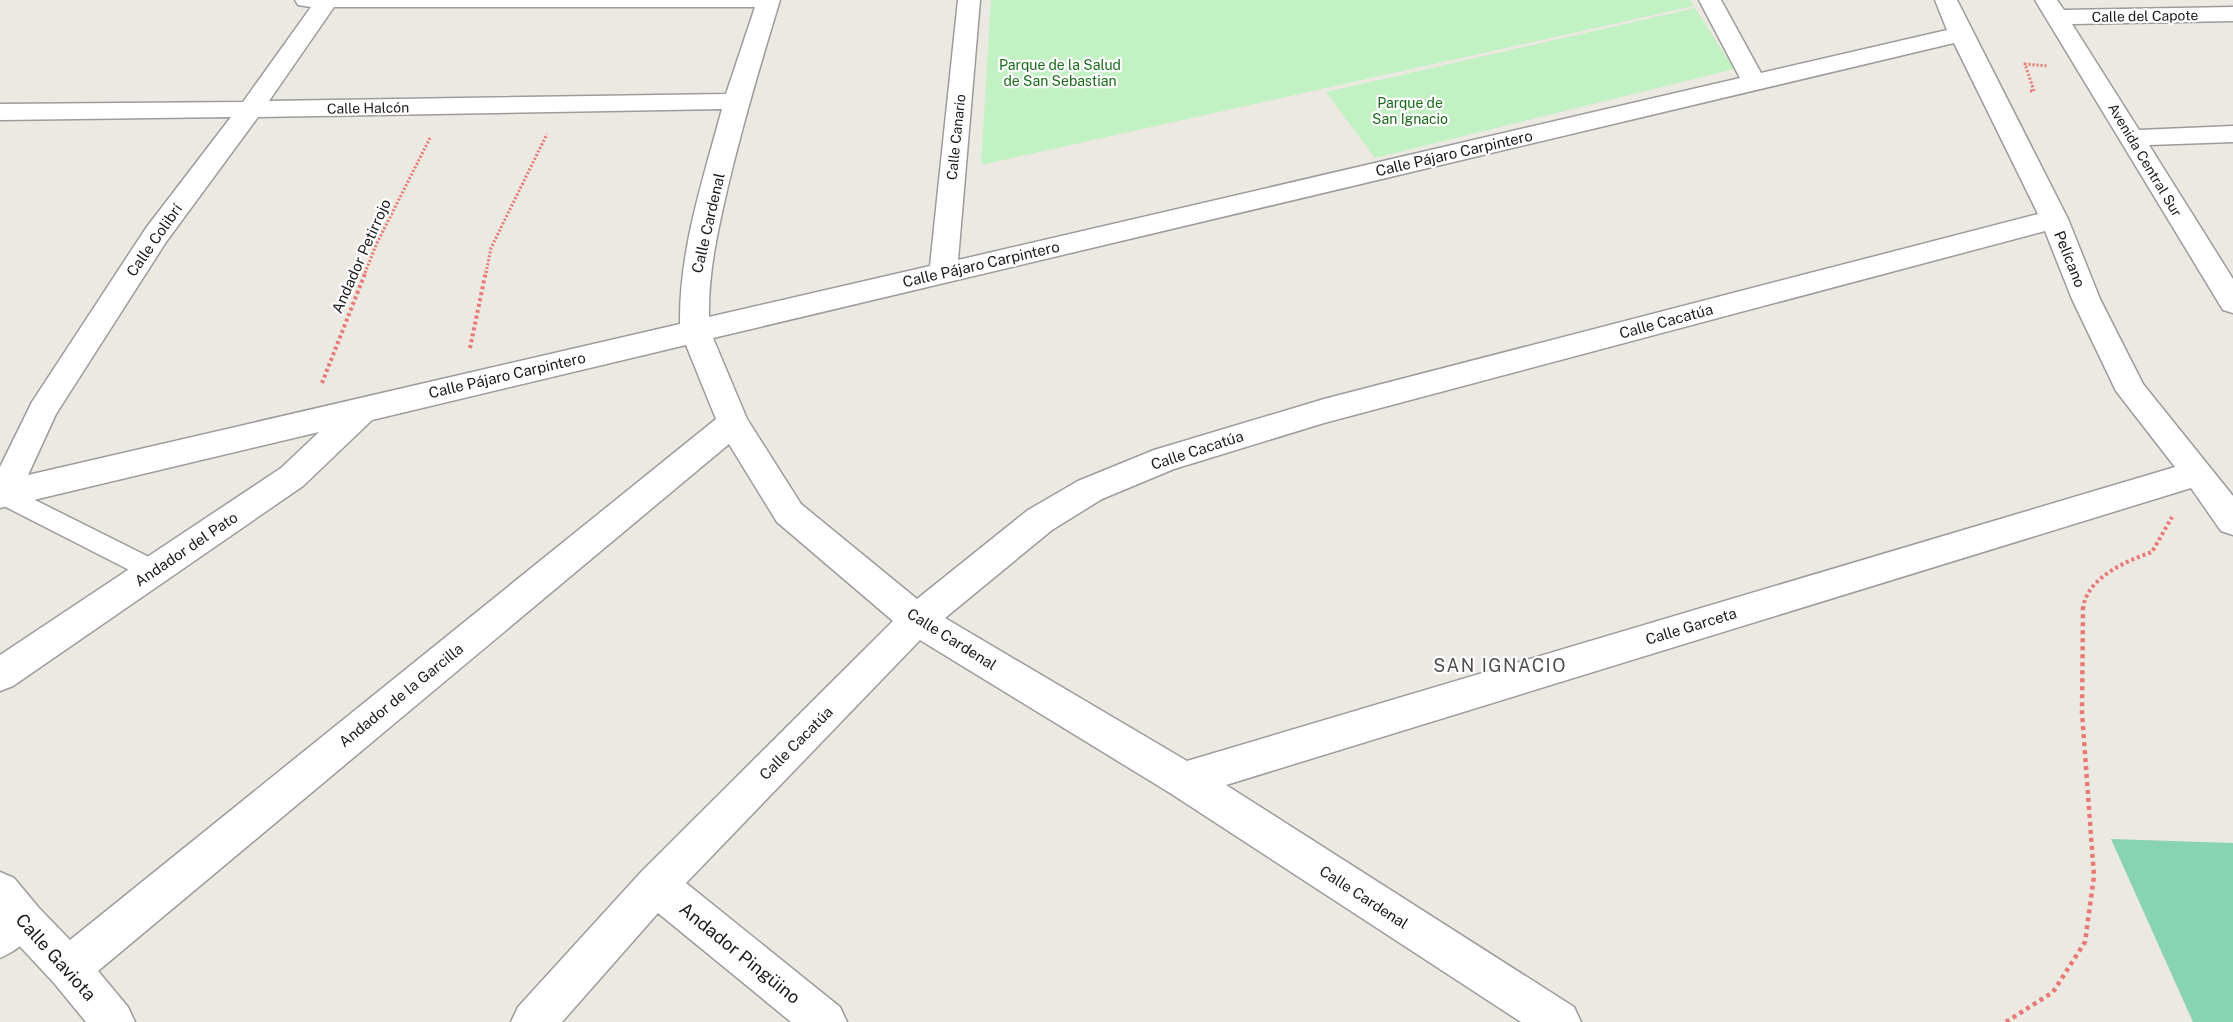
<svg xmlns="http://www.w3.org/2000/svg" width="2233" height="1022" font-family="'Public Sans',sans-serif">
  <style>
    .park { fill: #c2f2c3 }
    .pitch { fill: #88d3b1 }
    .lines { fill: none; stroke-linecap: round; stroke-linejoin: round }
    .service-casing { stroke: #9c9c9c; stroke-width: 3 }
    .minor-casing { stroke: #9c9c9c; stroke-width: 3 }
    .path-far2 { stroke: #ea7975; stroke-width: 3; stroke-dasharray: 2 2; stroke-linecap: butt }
    .path-far1 { stroke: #ea7975; stroke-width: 4; stroke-dasharray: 3 3; stroke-linecap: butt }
    .path { stroke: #ea7975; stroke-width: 4.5; stroke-dasharray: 4 4; stroke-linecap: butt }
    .service { fill: #fff; fill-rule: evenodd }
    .minor { fill: #fff; fill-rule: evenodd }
    .labels { text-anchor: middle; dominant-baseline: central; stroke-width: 4.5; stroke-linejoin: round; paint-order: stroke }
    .far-street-label { font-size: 14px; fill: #1b1b1b; stroke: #fff }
    .far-park-label { font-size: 14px; fill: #176c18; stroke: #fff }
    .street-label { font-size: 15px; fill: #1b1b1b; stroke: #fff }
    .quarter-label { font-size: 18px; letter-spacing: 1.5px; fill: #4e4e4e; stroke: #fff }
    .near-street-label { font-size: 18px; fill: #1b1b1b; stroke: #fff }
  </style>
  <rect width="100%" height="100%" fill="#ece8e2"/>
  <g class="park">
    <path d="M 991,0 L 1690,0 L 1694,6 L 981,165 Z"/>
    <path d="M 1695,8 L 1734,69 L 1375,158 L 1326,92 Z"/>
  </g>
  <path class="pitch" d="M 2111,839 L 2233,843 L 2233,1022 L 2193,1022 Z"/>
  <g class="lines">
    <g class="service-casing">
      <g id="service">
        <path d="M 3,484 L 163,564 L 166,571 L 163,578 L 154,581 L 145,578 L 0,504 L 0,485 Z"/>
        <path d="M 24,908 L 35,912 L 39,923 C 32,939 16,951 0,958 L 0,924 L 13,912 Z"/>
      </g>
    </g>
    <g class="minor-casing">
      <g id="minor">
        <path d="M 295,0 L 780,0 C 761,62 743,123 728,186 C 718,230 708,272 709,317 L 930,266 L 958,0 L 980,0 L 958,260 L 1740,78 L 1699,0 L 1721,0 L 1761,73 L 1947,30 L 1935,0 L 1957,0 L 2068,219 L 2100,299 L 2143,384 L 2233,496 L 2233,535 L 2221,531 L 2191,488 L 1226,785 L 1574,1007 L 1581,1022 L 1521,1022 L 1170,793 L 920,640 L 686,883 L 840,1007 L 847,1022 L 791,1022 L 658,913 L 562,1022 L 511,1022 L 518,1007 L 642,871 L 893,621 L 777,522 L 729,444 L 98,971 L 128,1007 L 135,1022 L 86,1022 L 54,983 L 0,925 L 0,872 L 14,878 L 39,908 L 70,940 L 716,419 L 686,345 L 372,420 L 303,486 L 13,686 L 0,691 L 0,655 L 281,468 L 319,432 L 0,508 L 0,467 L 32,402 L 146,228 L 231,117 L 0,120 L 0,104 L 243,102 L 311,7 L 298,5 ZM 334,7 L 755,7 L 726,94 L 269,101 ZM 1954,43 L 2038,214 L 1324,399 L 1154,450 L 1078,481 L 1028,510 L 917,599 L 801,504 L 747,419 L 713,338 ZM 722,109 C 703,180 679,250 680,324 L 28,475 L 56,414 L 166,242 L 258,117 ZM 2045,231 L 2072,299 L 2116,391 L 2175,467 L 1187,761 L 945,618 L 1052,530 L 1102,499 L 1174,469 L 1324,423 Z"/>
        <path d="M 2035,0 L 2057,0 L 2064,10 L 2233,7 L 2233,21 L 2072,24 L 2139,130 L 2233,126 L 2233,142 L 2149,145 L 2233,279 L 2233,313 L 2223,310 Z"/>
      </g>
    </g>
    <g class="path-far2">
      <path d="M 2030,91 L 2034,91 L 2025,64 L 2048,66"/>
      <path d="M 365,273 L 376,245 L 430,138"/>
      <path d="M 486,273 L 491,248 L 547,134"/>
    </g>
    <g class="path-far1">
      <path d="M 470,348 L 486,271"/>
      <path d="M 322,383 L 366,271"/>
      <path d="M 2083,609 C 2086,578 2126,561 2152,552 L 2172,517"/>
    </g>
    <path class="path" d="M 2006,1022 L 2053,992 L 2085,942 L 2094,876 L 2082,713 L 2083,607"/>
    <use href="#service" class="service"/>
    <use href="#minor" class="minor"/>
  </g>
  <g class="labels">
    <g class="far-street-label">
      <text transform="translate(2145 16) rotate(-1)">Calle del Capote</text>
      <text transform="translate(368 108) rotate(-1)">Calle Halcón</text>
      <text transform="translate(956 137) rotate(-84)">Calle Canario</text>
      <text transform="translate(2145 160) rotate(59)">Avenida Central Sur</text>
    </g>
    <g class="far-park-label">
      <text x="1060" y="65">Parque de la Salud<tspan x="1060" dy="16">de San Sebastian</tspan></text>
      <text x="1410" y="103">Parque de<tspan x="1410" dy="16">San Ignacio</tspan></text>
    </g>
    <g class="street-label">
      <text transform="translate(1454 153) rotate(-13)">Calle Pájaro Carpintero</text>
      <text transform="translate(708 223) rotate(-77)">Calle Cardenal</text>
      <text transform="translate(154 240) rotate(-55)">Calle Colibrí</text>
      <text transform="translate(361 256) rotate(-66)">Andador Petirrojo</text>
      <text transform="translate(2070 259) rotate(68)">Pelícano</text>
      <text transform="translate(981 264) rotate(-13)">Calle Pájaro Carpintero</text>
      <text transform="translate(1666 321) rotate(-15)">Calle Cacatúa</text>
      <text transform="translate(507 375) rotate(-13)">Calle Pájaro Carpintero</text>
      <text transform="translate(1197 450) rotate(-18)">Calle Cacatúa</text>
      <text transform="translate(186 549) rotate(-34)">Andador del Pato</text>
      <text transform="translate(1691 626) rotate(-17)">Calle Garceta</text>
      <text transform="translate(952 639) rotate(32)">Calle Cardenal</text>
      <text transform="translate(401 695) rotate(-39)">Andador de la Garcilla</text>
      <text transform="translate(796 743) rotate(-45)">Calle Cacatúa</text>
      <text transform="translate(1364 897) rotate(33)">Calle Cardenal</text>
    </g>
    <g class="quarter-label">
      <text x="1500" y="665">SAN IGNACIO</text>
    </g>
    <g class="near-street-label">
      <text transform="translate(740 953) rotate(39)">Andador Pingüino</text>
      <text transform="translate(56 957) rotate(48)">Calle Gaviota</text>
    </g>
  </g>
</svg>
